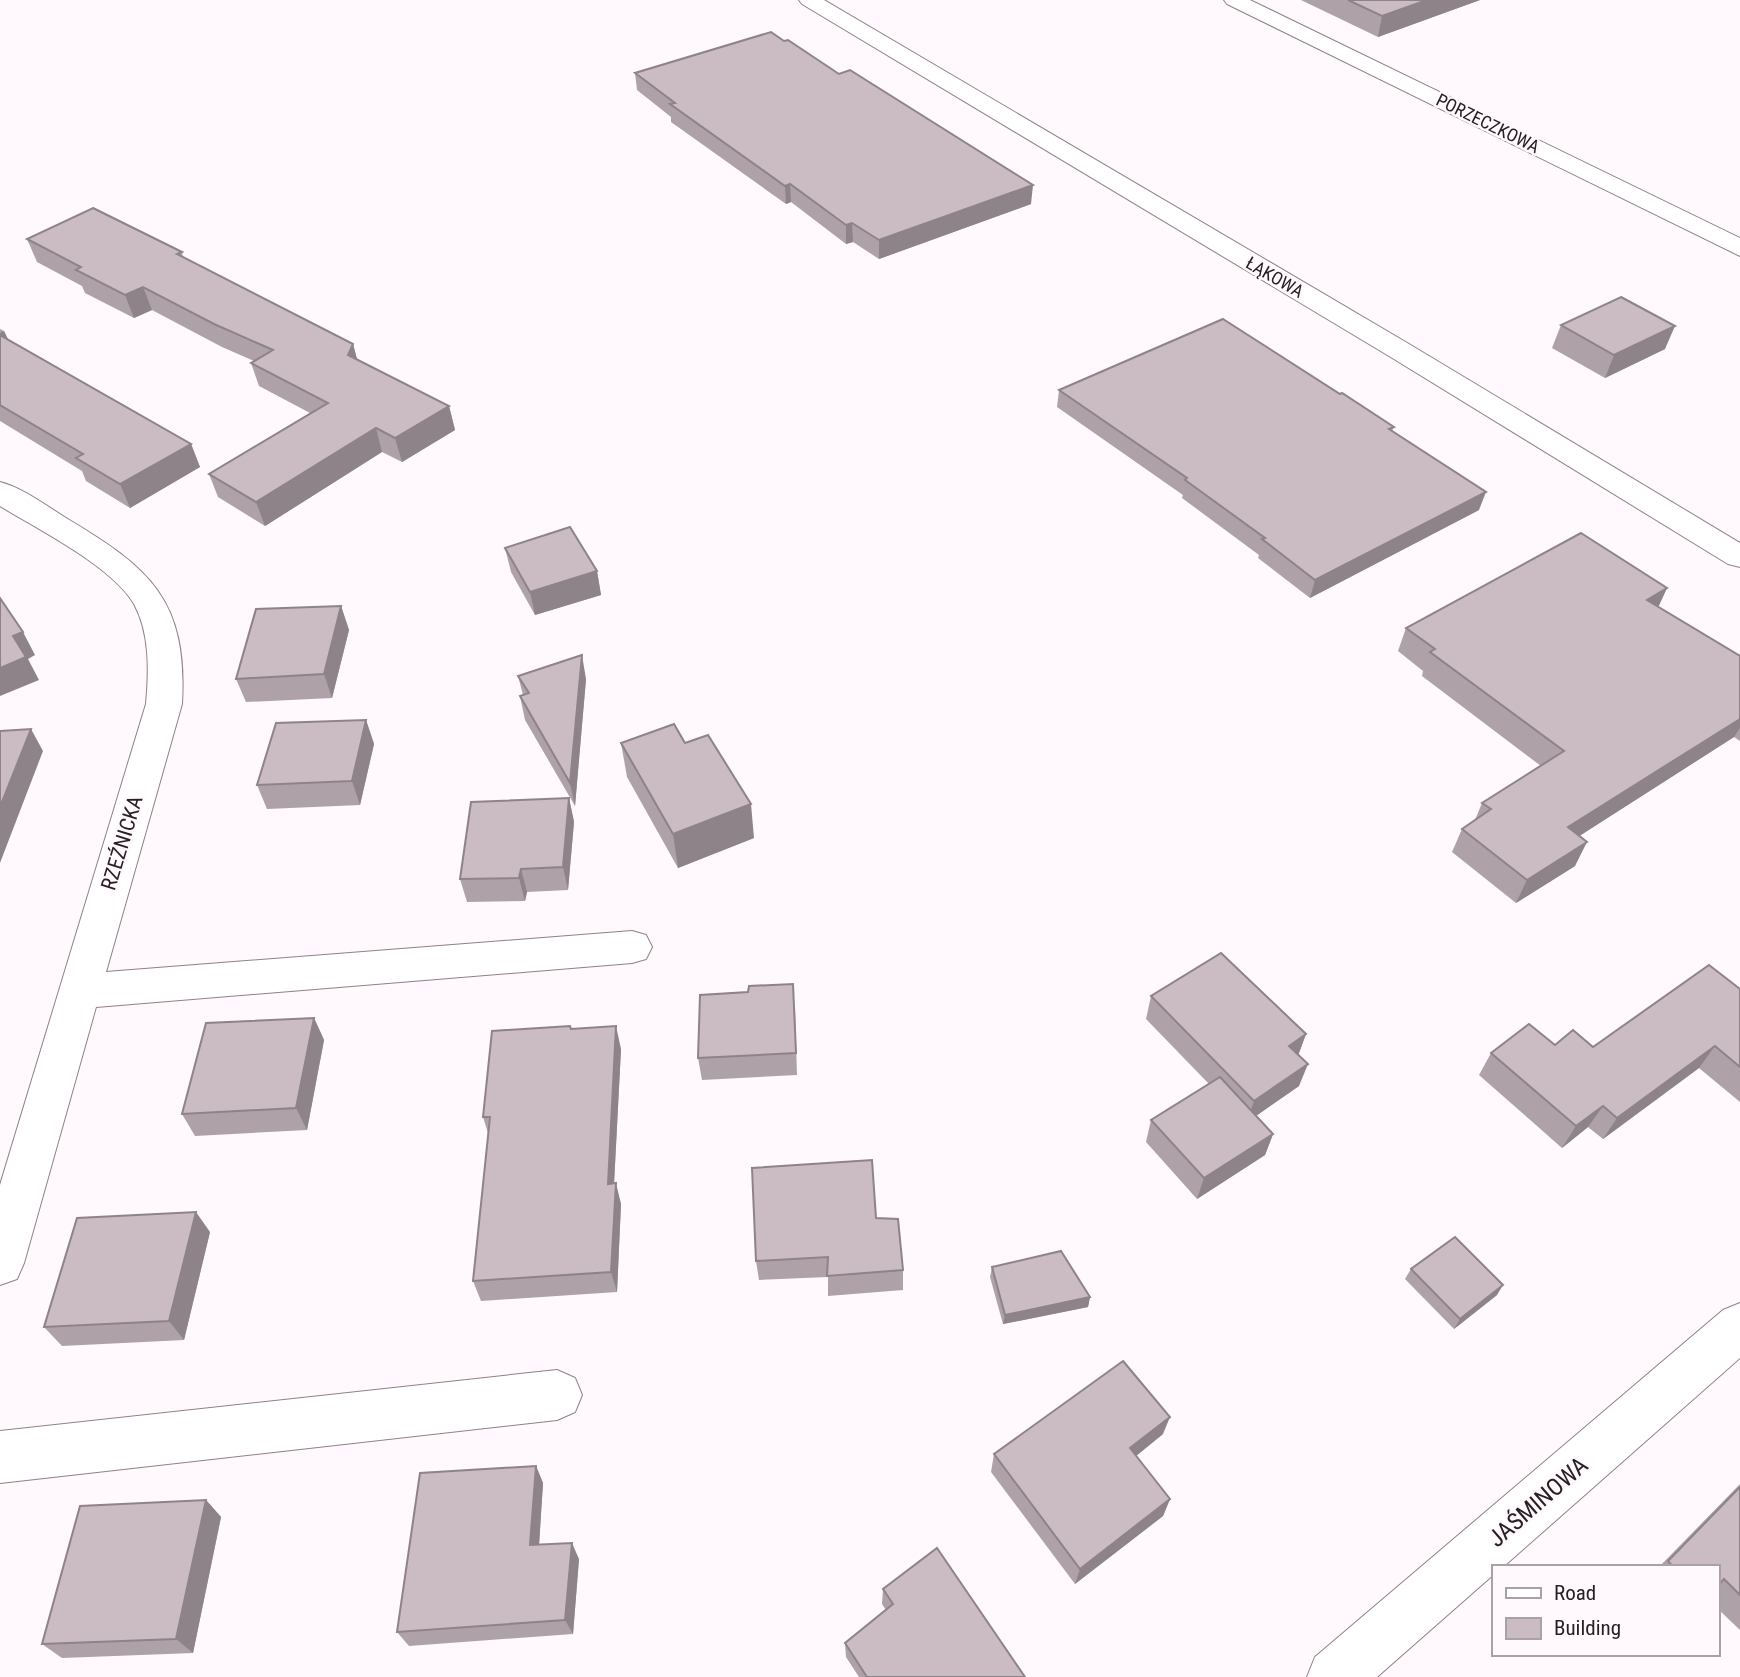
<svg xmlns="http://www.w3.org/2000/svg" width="1740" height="1677" font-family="'Roboto Condensed',sans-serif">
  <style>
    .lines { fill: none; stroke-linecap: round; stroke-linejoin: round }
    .minor-casing { stroke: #8f8088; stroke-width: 2 }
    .minor { fill: #fff; fill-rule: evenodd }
    .wall { fill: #afa1a8 }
    .shaded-wall { fill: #8e8388 }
    .building { fill: #cbbbc3; stroke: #8e8388; stroke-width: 2 }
    .labels { text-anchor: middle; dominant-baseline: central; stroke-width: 5; stroke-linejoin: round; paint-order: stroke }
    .far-street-label { font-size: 18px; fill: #262024; stroke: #fff8fc }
    .street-label { font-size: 21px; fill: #262024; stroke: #fff8fc }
    .near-street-label { font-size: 24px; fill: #262024; stroke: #fff8fc }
  </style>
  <rect width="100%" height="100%" fill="#fff8fc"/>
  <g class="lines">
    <g class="minor-casing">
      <g id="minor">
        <path d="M 799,0 L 824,0 L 1409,344 L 1740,543 L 1740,567 L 1728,564 L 1389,356 L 802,4 Z"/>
        <path d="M 1224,0 L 1250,0 L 1740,238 L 1740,256 L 1227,4 Z"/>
        <path d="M 0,482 C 23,488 45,505 66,518 C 150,568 188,600 182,704 L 106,972 L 632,931 L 646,935 L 652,947 L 646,959 L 632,963 L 96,1007 L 24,1263 L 17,1279 L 0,1285 L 0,1185 L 146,704 C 149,671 150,633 134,604 C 112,566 37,529 0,506 Z"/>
        <path d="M 1740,1303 L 1740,1358 L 1503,1567 L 1493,1567 L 1493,1575 L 1377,1677 L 1307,1677 L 1315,1657 L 1723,1310 Z"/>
        <path d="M 557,1370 L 575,1378 L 582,1395 L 575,1412 L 557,1420 L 0,1483 L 0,1431 Z"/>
      </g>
    </g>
    <use href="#minor" class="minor"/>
  </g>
  <g class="wall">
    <path d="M 1301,0 L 1480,0 L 1378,37 Z"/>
    <path d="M 635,73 L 1031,204 L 879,259 L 853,242 L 846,244 L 791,202 L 786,204 L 671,122 L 671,117 L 637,90 Z"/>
    <path d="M 27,239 L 182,252 L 183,257 L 353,344 L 357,359 L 449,406 L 455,430 L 402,462 L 382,452 L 265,526 L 218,497 L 209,474 L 310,413 L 259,386 L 251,363 L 254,361 L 222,347 L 152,310 L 134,318 L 85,293 L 82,286 L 37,262 Z"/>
    <path d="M 1561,325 L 1665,349 L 1605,378 L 1552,348 Z"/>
    <path d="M 0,329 L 4,331 L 8,339 L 191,444 L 200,467 L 130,508 L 86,481 L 82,471 L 0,421 Z"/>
    <path d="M 1059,390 L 1340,394 L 1394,427 L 1392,431 L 1479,510 L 1310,598 L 1258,558 L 1259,555 L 1182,498 L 1183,495 L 1057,407 Z"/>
    <path d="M 505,548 L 597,571 L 601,595 L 535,615 L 511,572 Z"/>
    <path d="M 1667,588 L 1658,607 L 1740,656 L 1740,741 L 1734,737 L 1579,836 L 1575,866 L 1516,903 L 1452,852 L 1462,829 L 1475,820 L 1482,803 L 1541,766 L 1422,676 L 1423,671 L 1398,651 L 1406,628 Z"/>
    <path d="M 341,606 L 349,630 L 332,698 L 246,702 L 236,679 Z"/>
    <path d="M 518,676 L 586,679 L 575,806 L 525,720 L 520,696 L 523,695 Z"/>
    <path d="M 366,720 L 374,744 L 360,805 L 267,809 L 257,785 Z"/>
    <path d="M 621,743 L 685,743 L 754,838 L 678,868 L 627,777 Z"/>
    <path d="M 569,798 L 574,822 L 568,890 L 527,892 L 525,901 L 467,902 L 460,879 Z"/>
    <path d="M 1740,989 L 1740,1102 L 1699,1068 L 1603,1139 L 1588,1127 L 1562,1148 L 1479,1075 L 1491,1053 L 1555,1045 L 1593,1047 Z"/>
    <path d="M 748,992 L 795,1007 L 797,1075 L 702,1080 L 698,1058 Z"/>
    <path d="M 1151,996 L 1306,1034 L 1298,1055 L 1299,1086 L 1256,1116 L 1273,1134 L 1265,1155 L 1197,1199 L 1146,1142 L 1151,1120 L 1209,1084 L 1146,1019 Z"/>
    <path d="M 314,1018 L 324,1040 L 307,1130 L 195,1136 L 182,1114 Z"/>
    <path d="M 621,1049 L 614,1183 L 621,1204 L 617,1292 L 481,1301 L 473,1281 L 488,1133 L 483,1117 Z"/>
    <path d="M 876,1218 L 903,1270 L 903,1290 L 828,1296 L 828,1277 L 759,1280 L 756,1261 Z"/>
    <path d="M 210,1232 L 184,1340 L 62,1346 L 44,1327 Z"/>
    <path d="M 992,1267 L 1090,1297 L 1088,1307 L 1003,1324 L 990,1277 Z"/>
    <path d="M 1411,1269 L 1497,1295 L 1454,1329 L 1405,1279 Z"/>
    <path d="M 1163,1434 L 1136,1456 L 1170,1499 L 1163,1516 L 1075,1584 L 991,1472 L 994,1454 Z"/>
    <path d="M 536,1466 L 543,1483 L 539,1545 L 579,1559 L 573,1634 L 409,1646 L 397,1632 Z"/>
    <path d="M 1740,1484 L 1740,1630 L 1717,1608 L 1717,1567 L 1659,1567 Z"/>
    <path d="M 206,1500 L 221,1517 L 193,1653 L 62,1658 L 42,1644 Z"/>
    <path d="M 883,1589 L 1025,1677 L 859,1677 L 846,1657 L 845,1643 L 886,1610 L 882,1604 Z"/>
  </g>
  <g class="shaded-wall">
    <path d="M 1427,0 L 1480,0 L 1378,37 L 1382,16 Z"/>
    <path d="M 790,184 L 791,202 L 786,204 L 785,186 Z"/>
    <path d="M 1033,185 L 1031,204 L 879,259 L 879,240 Z"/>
    <path d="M 852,223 L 853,242 L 846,244 L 846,225 Z"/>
    <path d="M 143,287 L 152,310 L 134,318 L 125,295 Z"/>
    <path d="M 1675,326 L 1665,349 L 1605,378 L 1614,355 Z"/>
    <path d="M 4,331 L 14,353 L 0,338 L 0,333 Z"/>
    <path d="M 353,344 L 359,367 L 348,355 Z"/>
    <path d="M 449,406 L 455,430 L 402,462 L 395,438 Z"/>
    <path d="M 376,428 L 382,452 L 265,526 L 256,502 Z"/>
    <path d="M 191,444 L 200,467 L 130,508 L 120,484 Z"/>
    <path d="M 1486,492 L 1479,510 L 1310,598 L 1315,580 Z"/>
    <path d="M 597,571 L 601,595 L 535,615 L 530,592 Z"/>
    <path d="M 1667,588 L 1656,612 L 1647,600 Z"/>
    <path d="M 341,606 L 349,630 L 332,698 L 324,674 Z"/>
    <path d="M 23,632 L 35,655 L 28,659 L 39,680 L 0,696 L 0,668 L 13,636 Z"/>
    <path d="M 582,655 L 586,679 L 575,806 L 570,783 Z"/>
    <path d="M 1740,719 L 1740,728 L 1734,737 L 1556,851 L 1568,827 Z"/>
    <path d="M 366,720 L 374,744 L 360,805 L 352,781 Z"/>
    <path d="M 31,729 L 43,751 L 0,863 L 0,807 Z"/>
    <path d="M 569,798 L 574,822 L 568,890 L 563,867 Z"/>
    <path d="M 751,804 L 754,838 L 678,868 L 673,834 Z"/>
    <path d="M 1587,842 L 1575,866 L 1516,903 L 1527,880 Z"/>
    <path d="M 521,869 L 527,892 L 525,901 L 519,878 Z"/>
    <path d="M 314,1018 L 324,1040 L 307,1130 L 296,1108 Z"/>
    <path d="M 616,1026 L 621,1049 L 613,1204 L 608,1184 Z"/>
    <path d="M 1306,1034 L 1298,1056 L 1289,1046 Z"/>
    <path d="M 1715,1046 L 1699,1068 L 1603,1139 L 1617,1118 Z"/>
    <path d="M 1308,1064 L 1299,1086 L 1247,1122 L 1254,1101 Z"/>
    <path d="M 1603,1106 L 1588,1127 L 1562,1148 L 1576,1126 Z"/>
    <path d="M 1273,1134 L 1265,1155 L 1197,1199 L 1204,1178 Z"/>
    <path d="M 616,1183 L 621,1204 L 617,1292 L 611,1272 Z"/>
    <path d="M 196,1212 L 210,1232 L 184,1340 L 169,1321 Z"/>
    <path d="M 1503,1285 L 1497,1295 L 1454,1329 L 1460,1319 Z"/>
    <path d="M 1090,1297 L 1088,1307 L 1003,1324 L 1005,1315 Z"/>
    <path d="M 1170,1417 L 1163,1434 L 1125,1465 L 1130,1448 Z"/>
    <path d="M 536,1466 L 543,1483 L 538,1561 L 530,1545 Z"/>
    <path d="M 1170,1499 L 1163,1516 L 1075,1584 L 1080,1569 Z"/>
    <path d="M 206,1500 L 221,1517 L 193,1653 L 176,1639 Z"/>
    <path d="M 572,1543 L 579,1559 L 573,1634 L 565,1620 Z"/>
  </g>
  <g class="building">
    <path d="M 1348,0 L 1427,0 L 1382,16 Z"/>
    <path d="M 771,32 L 784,41 L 788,40 L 839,74 L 850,70 L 1033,185 L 879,240 L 852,223 L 846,225 L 790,184 L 785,186 L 670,104 L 675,103 L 635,73 Z"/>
    <path d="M 93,208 L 182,252 L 177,254 L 353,344 L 348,355 L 449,406 L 395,438 L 376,428 L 256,502 L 209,474 L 328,403 L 251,363 L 273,350 L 214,324 L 143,287 L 125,295 L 76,270 L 81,267 L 27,239 Z"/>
    <path d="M 1621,297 L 1675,326 L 1614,355 L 1561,325 Z"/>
    <path d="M 1223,319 L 1340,394 L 1342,393 L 1394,427 L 1389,429 L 1486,492 L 1315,580 L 1262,539 L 1265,538 L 1185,480 L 1187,478 L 1059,390 Z"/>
    <path d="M 0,335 L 191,444 L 120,484 L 76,458 L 83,454 L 0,405 Z"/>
    <path d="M 570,527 L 597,571 L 530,592 L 505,548 Z"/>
    <path d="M 1581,533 L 1667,588 L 1647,600 L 1740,656 L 1740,719 L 1568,827 L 1587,842 L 1527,880 L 1462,829 L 1491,809 L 1482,803 L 1564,751 L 1430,652 L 1435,649 L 1406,628 Z"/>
    <path d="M 0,598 L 23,632 L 13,636 L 26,657 L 0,668 Z"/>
    <path d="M 341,606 L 324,674 L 236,679 L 256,609 Z"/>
    <path d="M 582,655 L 570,783 L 520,696 L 529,693 L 518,676 Z"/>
    <path d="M 366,720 L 352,781 L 257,785 L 276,723 Z"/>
    <path d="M 674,724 L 685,743 L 708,735 L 751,804 L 673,834 L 621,743 Z"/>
    <path d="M 31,729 L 0,807 L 0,731 Z"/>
    <path d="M 569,798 L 563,867 L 521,869 L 519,878 L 460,879 L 471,802 Z"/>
    <path d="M 1221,953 L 1306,1034 L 1289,1046 L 1308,1064 L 1254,1101 L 1151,996 Z"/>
    <path d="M 1709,965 L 1740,989 L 1740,1067 L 1715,1046 L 1617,1118 L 1603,1106 L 1576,1126 L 1491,1053 L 1529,1024 L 1555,1045 L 1573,1030 L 1593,1047 Z"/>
    <path d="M 793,984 L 796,1053 L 698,1058 L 700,995 L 748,992 L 749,986 Z"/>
    <path d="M 314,1018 L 296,1108 L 182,1114 L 206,1023 Z"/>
    <path d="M 570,1026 L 571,1029 L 616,1026 L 608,1184 L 616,1183 L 611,1272 L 473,1281 L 490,1117 L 483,1117 L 492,1031 Z"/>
    <path d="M 1220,1077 L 1273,1134 L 1204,1178 L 1151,1120 Z"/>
    <path d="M 872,1160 L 876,1218 L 898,1219 L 903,1270 L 827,1276 L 828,1257 L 756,1261 L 752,1168 Z"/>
    <path d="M 196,1212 L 169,1321 L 44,1327 L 77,1218 Z"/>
    <path d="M 1455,1237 L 1503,1285 L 1460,1319 L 1411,1269 Z"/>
    <path d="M 1061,1251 L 1090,1297 L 1005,1315 L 992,1267 Z"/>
    <path d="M 1123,1361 L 1170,1417 L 1130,1448 L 1170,1499 L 1080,1569 L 994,1454 Z"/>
    <path d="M 536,1466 L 530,1545 L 572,1543 L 565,1620 L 397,1632 L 420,1473 Z"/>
    <path d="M 1740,1487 L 1740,1595 L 1724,1579 L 1717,1587 L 1717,1567 L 1673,1567 L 1668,1561 Z"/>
    <path d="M 206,1500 L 176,1639 L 42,1644 L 80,1506 Z"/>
    <path d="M 937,1548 L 1025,1677 L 867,1677 L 845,1643 L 893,1604 L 883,1589 Z"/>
  </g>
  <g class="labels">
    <g class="far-street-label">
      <text transform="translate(1488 123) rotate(26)">PORZECZKOWA</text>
      <text transform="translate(1275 277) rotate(30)">ŁĄKOWA</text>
    </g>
    <g class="street-label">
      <text transform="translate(122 843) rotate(-73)">RZEŹNICKA</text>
    </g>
    <g class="near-street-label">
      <text transform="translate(1538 1502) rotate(-41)">JAŚMINOWA</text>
    </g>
  </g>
  <rect x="1492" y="1565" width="228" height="91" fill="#fff8fc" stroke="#a8a2a6" stroke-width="2"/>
  <rect x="1506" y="1588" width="35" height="10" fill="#ffffff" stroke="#a8a2a6" stroke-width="2"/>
  <text x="1554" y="1600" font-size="21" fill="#262024">Road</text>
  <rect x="1506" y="1618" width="35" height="21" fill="#cbbbc3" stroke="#a8a2a6" stroke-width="2"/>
  <text x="1554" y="1635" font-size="21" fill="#262024">Building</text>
</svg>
